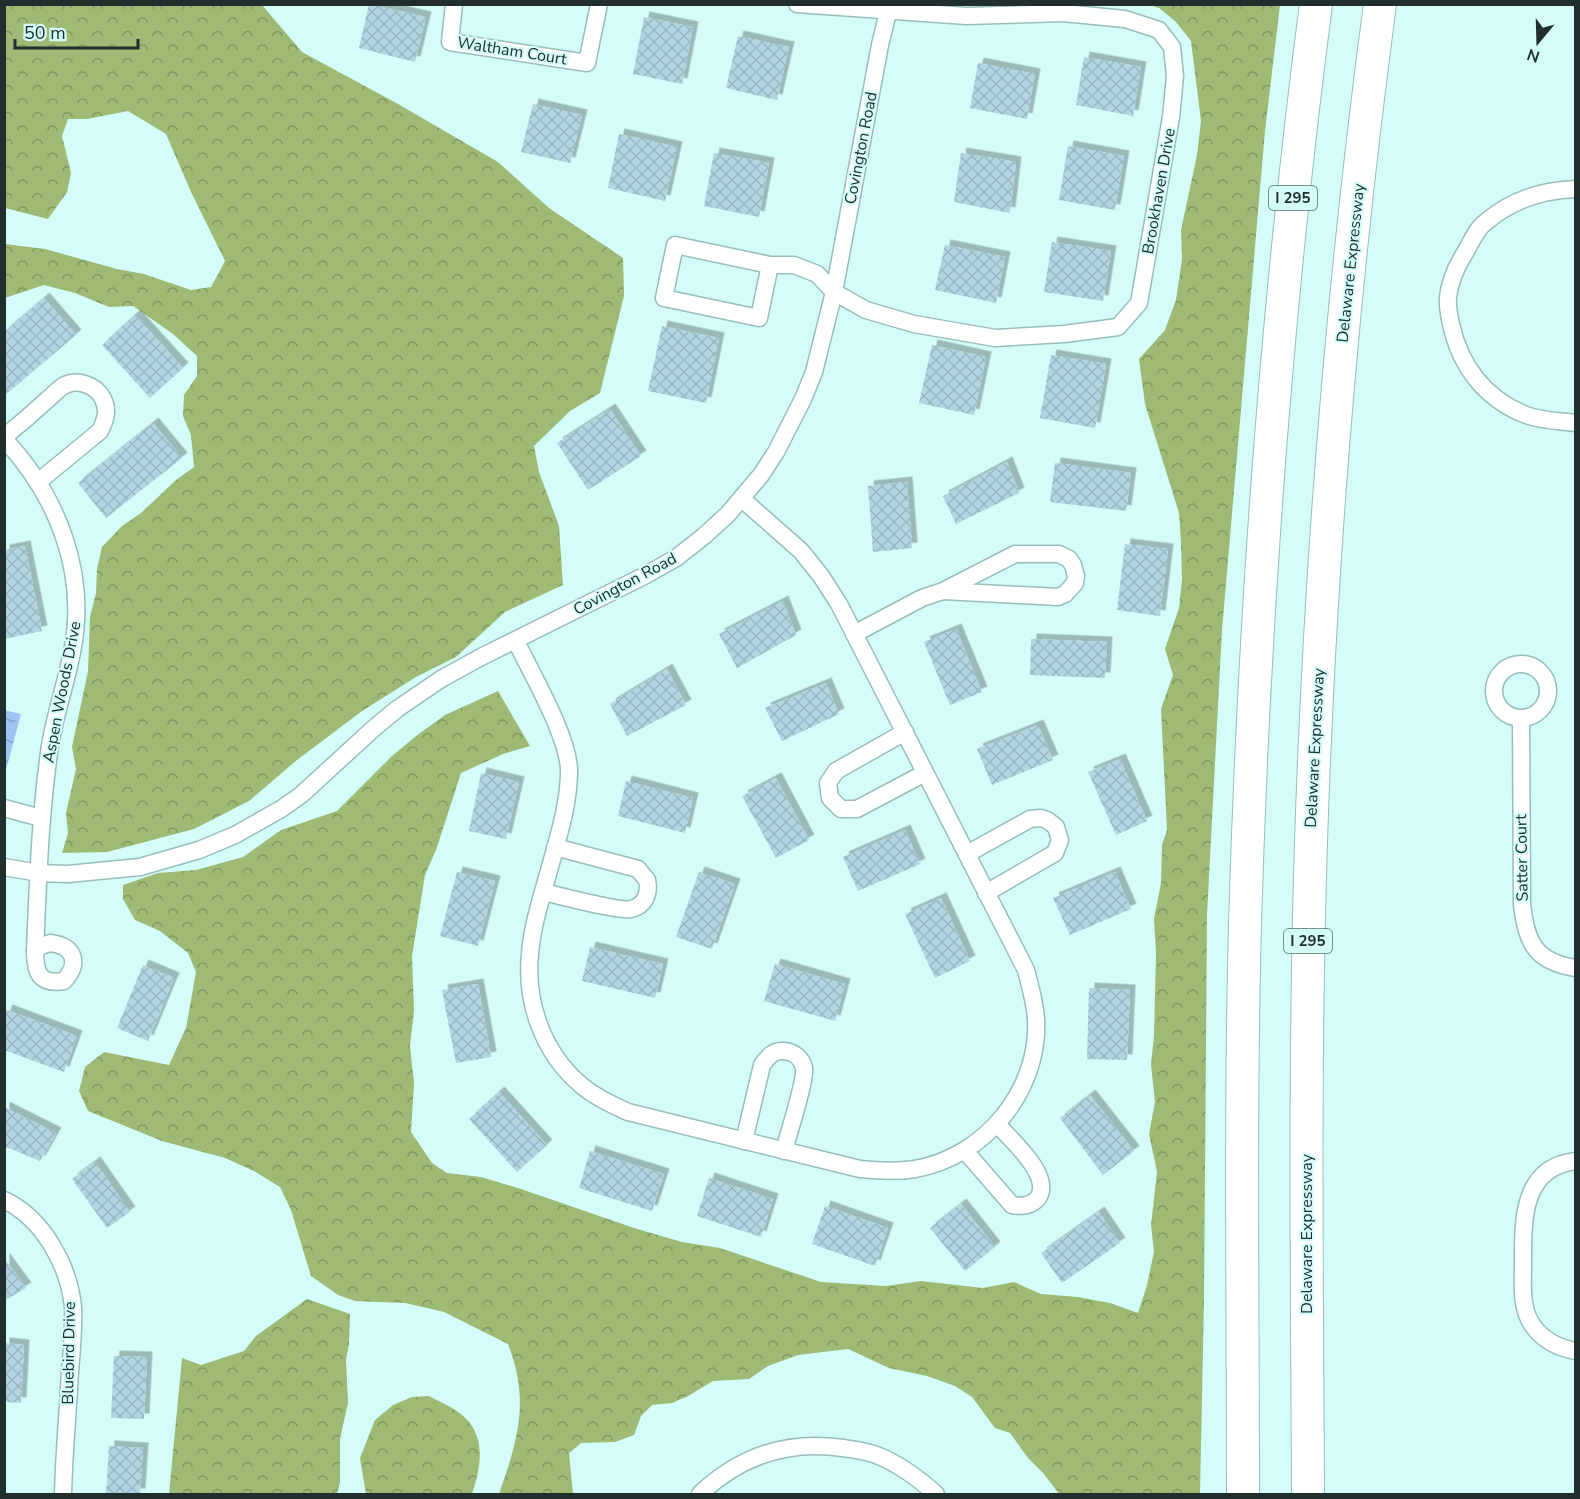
<svg xmlns="http://www.w3.org/2000/svg" width="1580" height="1499" font-family="'Nunito Sans',sans-serif">
  <style>
    .forest { fill: url(#forest-crowns) }
    .water { fill: url(#water-ripples) }
    .building { fill: url(#building-cross-hatch); filter: url(#shadow) }
    .lines { fill: none; stroke-linecap: round; stroke-linejoin: round }
    .street-casing { stroke: #96bebb; stroke-width: 19 }
    .highway-casing { stroke: #96bebb; stroke-width: 34 }
    .street { stroke: #fff; stroke-width: 16 }
    .highway { stroke: #fff; stroke-width: 32 }
    .labels { text-anchor: middle; dominant-baseline: central; stroke-width: 4.5; stroke-linejoin: round; paint-order: stroke }
    .shield { fill: #d4fdfa; stroke: #566d6b; stroke-width: 1.5 }
    .shield-label { font-size: 15px; font-weight: bold; fill: #202f2e }
    .street-label { font-size: 16px; fill: #202f2e; stroke: #d4fdfa }
  </style>
  <defs>
    <pattern id="forest-crowns" width="20" height="18" patternUnits="userSpaceOnUse" patternTransform="scale(1.5)"><rect width="20" height="18" fill="#9eba74"/><path d="M2 6a3 3 0 1 1 6 0M12 15a3 3 0 1 1 6 0" fill="none" stroke="#809860"/></pattern>
    <pattern id="water-ripples" width="26" height="14" patternUnits="userSpaceOnUse" patternTransform="scale(1.5)"><rect width="26" height="14" fill="#9ec4f4"/><path d="M2 4q2-2 4 0t4 0M15 11q2-2 4 0t4 0" fill="none" stroke="#80a0c6"/></pattern>
    <pattern id="building-cross-hatch" width="8" height="8" patternUnits="userSpaceOnUse" patternTransform="scale(1.5)"><rect width="8" height="8" fill="#b1d5e2"/><path d="M0 0l8 8M0 8l8-8" fill="none" stroke="#98b7c2"/></pattern>
    <filter id="shadow"><feDropShadow dx="5.5" dy="-5.5" stdDeviation="0" flood-color="#0004"/></filter>
  </defs>
  <rect width="100%" height="100%" fill="#d4fdfa"/>
  <g class="forest">
    <path d="M 262,5 L 302,52 L 398,104 L 498,162 L 549,208 L 623,258 L 624,296 L 600,393 L 570,411 L 534,446 L 539,472 L 559,526 L 563,585 L 505,612 L 456,657 L 416,677 L 362,711 L 297,760 L 249,801 L 194,829 L 107,852 L 62,853 L 68,833 L 66,813 L 76,769 L 72,747 L 88,671 L 90,617 L 96,593 L 97,569 L 102,547 L 122,526 L 141,513 L 176,480 L 194,467 L 191,435 L 183,416 L 184,395 L 197,376 L 197,356 L 173,334 L 133,306 L 109,307 L 75,293 L 44,285 L 5,298 L 5,244 L 45,249 L 117,269 L 144,274 L 191,290 L 211,287 L 225,261 L 191,192 L 166,134 L 128,111 L 87,119 L 68,119 L 62,136 L 71,173 L 67,192 L 48,219 L 5,208 L 5,5 Z"/>
    <path d="M 1150,5 L 1280,5 L 1265,131 L 1222,630 L 1207,915 L 1204,1300 L 1200,1494 L 1059,1494 L 1044,1474 L 1028,1458 L 1010,1433 L 995,1428 L 972,1397 L 955,1386 L 927,1376 L 889,1368 L 848,1349 L 798,1355 L 768,1366 L 749,1379 L 713,1381 L 688,1396 L 672,1403 L 652,1405 L 641,1416 L 634,1435 L 615,1442 L 581,1443 L 569,1453 L 573,1494 L 499,1494 C 518,1440 530,1400 508,1344 L 444,1312 L 405,1303 L 355,1301 L 338,1295 L 311,1276 L 291,1210 L 280,1187 L 254,1171 L 225,1158 L 162,1141 L 88,1111 L 79,1091 L 85,1067 L 104,1052 L 169,1065 L 186,1028 L 196,972 L 188,953 L 160,931 L 135,920 L 123,899 L 123,885 L 158,873 L 196,870 L 243,857 L 281,830 L 337,811 L 392,756 L 416,736 L 445,715 L 498,691 L 530,746 L 503,754 L 461,773 L 436,850 L 425,875 L 412,956 L 414,1011 L 410,1046 L 414,1083 L 411,1132 L 432,1163 L 447,1173 L 481,1177 L 521,1189 L 634,1228 L 682,1242 L 720,1248 L 821,1282 L 886,1286 L 921,1281 L 983,1288 L 1014,1282 L 1041,1294 L 1078,1297 L 1110,1303 L 1138,1313 L 1147,1285 L 1154,1252 L 1151,1225 L 1157,1172 L 1149,1134 L 1155,1102 L 1151,1065 L 1154,1035 L 1156,953 L 1154,919 L 1161,883 L 1162,845 L 1167,830 L 1161,709 L 1173,675 L 1165,649 L 1179,608 L 1182,579 L 1181,542 L 1179,513 L 1145,404 L 1139,359 L 1165,330 L 1176,300 L 1182,259 L 1181,230 L 1197,155 L 1201,121 L 1191,41 L 1176,22 L 1159,8 Z"/>
    <path d="M 307,1299 L 350,1314 L 349,1344 L 346,1360 L 348,1403 L 340,1439 L 340,1482 L 337,1494 L 169,1494 L 182,1358 L 201,1365 L 244,1351 L 256,1336 Z"/>
    <path d="M 429,1396 C 440,1402 453,1407 462,1415 C 487,1436 481,1467 472,1494 L 366,1494 L 360,1458 L 375,1420 L 393,1405 L 412,1397 Z"/>
  </g>
  <path class="water" d="M 4,710 L 21,714 L 6,770 L 4,770 Z"/>
  <g class="building">
    <path d="M 369,4 L 426,17 L 415,62 L 359,48 Z"/>
    <path d="M 644,17 L 693,27 L 682,84 L 633,74 Z"/>
    <path d="M 738,36 L 789,47 L 777,100 L 726,88 Z"/>
    <path d="M 1084,57 L 1141,67 L 1133,116 L 1076,105 Z"/>
    <path d="M 978,63 L 1035,74 L 1027,119 L 970,108 Z"/>
    <path d="M 533,104 L 582,115 L 570,163 L 521,152 Z"/>
    <path d="M 619,134 L 677,147 L 665,201 L 608,188 Z"/>
    <path d="M 1068,146 L 1124,156 L 1115,210 L 1059,200 Z"/>
    <path d="M 714,153 L 769,163 L 759,217 L 704,206 Z"/>
    <path d="M 961,153 L 1016,162 L 1010,213 L 954,202 Z"/>
    <path d="M 1052,242 L 1111,251 L 1103,301 L 1044,292 Z"/>
    <path d="M 945,245 L 1005,257 L 996,303 L 935,290 Z"/>
    <path d="M 44,298 L 76,335 L 4,396 L 4,332 Z"/>
    <path d="M 135,315 L 183,368 L 150,398 L 102,345 Z"/>
    <path d="M 662,326 L 719,338 L 706,403 L 648,391 Z"/>
    <path d="M 932,345 L 986,357 L 974,415 L 919,403 Z"/>
    <path d="M 1051,355 L 1106,364 L 1095,428 L 1040,418 Z"/>
    <path d="M 610,409 L 641,456 L 588,490 L 557,443 Z"/>
    <path d="M 153,423 L 182,458 L 106,518 L 78,483 Z"/>
    <path d="M 1007,462 L 1019,493 L 956,524 L 943,496 Z"/>
    <path d="M 1055,463 L 1131,473 L 1126,511 L 1050,502 Z"/>
    <path d="M 907,482 L 912,548 L 873,552 L 868,486 Z"/>
    <path d="M 1125,544 L 1168,549 L 1160,616 L 1117,610 Z"/>
    <path d="M 25,546 L 42,631 L 4,639 L 4,550 Z"/>
    <path d="M 783,601 L 796,635 L 737,668 L 719,634 Z"/>
    <path d="M 956,629 L 982,692 L 950,705 L 924,642 Z"/>
    <path d="M 1031,639 L 1107,642 L 1105,678 L 1030,675 Z"/>
    <path d="M 667,669 L 686,705 L 627,736 L 610,704 Z"/>
    <path d="M 826,683 L 839,714 L 782,741 L 765,708 Z"/>
    <path d="M 1038,725 L 1053,760 L 992,785 L 977,749 Z"/>
    <path d="M 1120,759 L 1147,821 L 1116,835 L 1088,772 Z"/>
    <path d="M 481,773 L 519,782 L 506,839 L 469,831 Z"/>
    <path d="M 776,778 L 809,840 L 776,858 L 742,796 Z"/>
    <path d="M 626,781 L 693,798 L 685,833 L 618,816 Z"/>
    <path d="M 905,830 L 920,864 L 858,891 L 843,857 Z"/>
    <path d="M 457,872 L 495,881 L 478,946 L 440,936 Z"/>
    <path d="M 699,872 L 735,884 L 712,949 L 676,937 Z"/>
    <path d="M 1115,872 L 1131,909 L 1070,935 L 1053,898 Z"/>
    <path d="M 941,898 L 970,961 L 935,978 L 905,914 Z"/>
    <path d="M 590,947 L 663,964 L 655,998 L 582,981 Z"/>
    <path d="M 775,964 L 845,984 L 835,1021 L 764,1001 Z"/>
    <path d="M 143,965 L 174,978 L 148,1041 L 117,1028 Z"/>
    <path d="M 478,984 L 491,1057 L 456,1063 L 442,990 Z"/>
    <path d="M 1089,988 L 1130,990 L 1127,1060 L 1087,1059 Z"/>
    <path d="M 7,1010 L 77,1036 L 64,1072 L 4,1050 L 4,1018 Z"/>
    <path d="M 499,1092 L 547,1145 L 517,1172 L 469,1119 Z"/>
    <path d="M 1090,1095 L 1134,1151 L 1103,1175 L 1060,1118 Z"/>
    <path d="M 4,1107 L 56,1133 L 40,1161 L 4,1146 Z"/>
    <path d="M 590,1151 L 664,1174 L 652,1211 L 579,1188 Z"/>
    <path d="M 95,1162 L 130,1212 L 107,1228 L 72,1179 Z"/>
    <path d="M 709,1178 L 773,1199 L 761,1237 L 697,1216 Z"/>
    <path d="M 961,1204 L 995,1247 L 965,1271 L 930,1228 Z"/>
    <path d="M 825,1206 L 888,1228 L 875,1266 L 812,1244 Z"/>
    <path d="M 1099,1212 L 1120,1243 L 1062,1283 L 1041,1253 Z"/>
    <path d="M 4,1258 L 26,1288 L 4,1301 Z"/>
    <path d="M 4,1343 L 24,1345 L 21,1403 L 4,1402 Z"/>
    <path d="M 114,1356 L 147,1357 L 144,1419 L 111,1418 Z"/>
    <path d="M 109,1446 L 143,1448 L 140,1494 L 106,1494 Z"/>
  </g>
  <g class="lines">
    <g class="street-casing">
      <g id="street">
        <path d="M 454,4 L 450,42 L 587,63 L 599,4"/>
        <path d="M 1576,189 C 1543,190 1512,200 1487,221 C 1477,228 1472,240 1466,251 C 1457,265 1450,280 1448,297 C 1447,306 1449,315 1451,324 C 1460,366 1485,399 1526,415 C 1542,421 1559,421 1576,423"/>
        <path d="M 770,265 L 759,318 L 664,298 L 675,245 L 770,265 L 794,265 L 817,274 L 834,292 L 866,310 L 914,324 L 995,338 L 1064,334 L 1118,327 L 1139,303 L 1171,117 L 1175,76 L 1172,47 L 1159,30 L 1125,19 L 1063,13 L 966,16 L 797,4"/>
        <path d="M 4,437 C 19,425 33,413 47,400 C 53,395 59,388 65,385 C 78,379 95,385 102,397 C 109,409 106,419 100,431 L 38,482"/>
        <path d="M 4,439 C 58,496 88,574 72,652 C 66,684 55,714 50,746 C 40,814 38,882 35,951"/>
        <path d="M 854,634 L 922,598 L 943,591 L 1015,554 L 1059,554 L 1069,559 L 1073,565 L 1076,576 L 1075,583 L 1065,594 L 1058,597 L 943,591"/>
        <path d="M 516,641 C 531,673 569,737 569,771 C 569,806 557,841 548,874 C 541,899 532,927 530,954 C 525,1002 543,1053 581,1085 C 595,1097 611,1104 628,1112 L 860,1169 C 879,1171 896,1172 915,1169 C 985,1157 1040,1090 1036,1019 C 1035,1002 1030,986 1026,970 L 839,604 L 821,576 L 801,551 L 742,499"/>
        <circle cx="1521" cy="691" r="27"/>
        <path d="M 1521,718 L 1522,904 C 1526,942 1535,962 1576,968"/>
        <path d="M 905,732 L 836,771 L 828,783 L 830,798 L 841,809 L 857,809 L 925,773"/>
        <path d="M 4,808 L 41,818"/>
        <path d="M 967,854 L 1030,819 L 1041,818 L 1047,820 L 1056,827 L 1060,840 L 1055,853 L 986,893"/>
        <path d="M 4,867 L 39,873 L 68,874 L 140,867 L 199,850 L 235,835 L 281,809 L 301,795 L 373,729 L 397,709 L 441,679 L 483,656 L 644,576 L 676,558 L 704,536 L 728,514 L 761,475 L 776,452 L 803,399 L 814,372 L 834,292 L 880,45 L 890,4"/>
        <path d="M 543,892 C 558,895 620,912 631,909 C 645,906 650,893 647,880 L 638,869 L 555,847"/>
        <path d="M 50,943 C 75,946 80,963 64,981 C 39,985 35,972 35,951 L 41,946 Z"/>
        <path d="M 744,1141 L 762,1065 C 768,1057 773,1050 784,1051 C 794,1052 802,1058 804,1068 C 806,1080 788,1135 784,1151"/>
        <path d="M 965,1151 L 1012,1205 C 1022,1207 1031,1206 1038,1198 C 1053,1176 1011,1140 997,1124"/>
        <path d="M 1576,1161 C 1521,1167 1523,1222 1523,1263 C 1523,1284 1520,1308 1533,1326 C 1543,1340 1559,1348 1576,1351"/>
        <path d="M 4,1200 C 43,1218 69,1266 73,1307 C 74,1329 72,1350 70,1371 C 68,1412 64,1453 63,1494"/>
        <path d="M 700,1494 C 740,1456 788,1440 843,1448 C 855,1450 868,1451 879,1456 C 901,1465 919,1479 936,1494"/>
      </g>
    </g>
    <g class="highway-casing">
      <g id="highway">
        <path d="M 1243,1494 C 1243,1305 1240,1114 1245,924 C 1254,617 1276,310 1316,4"/>
        <path d="M 1308,1494 C 1307,1277 1304,1059 1311,842 C 1320,563 1343,281 1380,4"/>
      </g>
    </g>
    <use href="#street" class="street"/>
    <use href="#highway" class="highway"/>
  </g>
  <g class="labels">
    <g class="shield">
      <rect x="1269" y="186" width="48" height="24" rx="4.5"/>
      <rect x="1284" y="929" width="48" height="24" rx="4.5"/>
    </g>
    <g class="shield-label">
      <text x="1293" y="198">I 295</text>
      <text x="1308" y="941">I 295</text>
    </g>
    <g class="street-label">
      <text transform="translate(512 51) rotate(9)">Waltham Court</text>
      <text transform="translate(861 148) rotate(-79)">Covington Road</text>
      <text transform="translate(1159 191) rotate(-80)">Brookhaven Drive</text>
      <text transform="translate(1351 263) rotate(-84)">Delaware Expressway</text>
      <text transform="translate(625 584) rotate(-28)">Covington Road</text>
      <text transform="translate(62 692) rotate(-79)">Aspen Woods Drive</text>
      <text transform="translate(1315 748) rotate(-87)">Delaware Expressway</text>
      <text transform="translate(1522 858) rotate(-91)">Satter Court</text>
      <text transform="translate(1307 1234) rotate(-90)">Delaware Expressway</text>
      <text transform="translate(69 1353) rotate(-89)">Bluebird Drive</text>
    </g>
  </g>
  <rect width="1580" height="1499" fill="none" stroke="#202f2e" stroke-width="12"/>
  <g transform="translate(1538 42) rotate(199)" stroke="#d4fdfa" stroke-width="4.5" paint-order="stroke">
  <path d="M0-4.5L10 22L0 15L-10 22Z" fill="#202f2e"/>
  <text y="-9" font-size="16" font-weight="bold" text-anchor="middle" fill="#202f2e">N</text>
  </g>
  <path d="M15 39v9h123v-9" fill="none" stroke="#202f2e" stroke-width="3"/>
  <text x="24" y="39" font-size="18" fill="#202f2e" stroke="#d4fdfa" stroke-width="4.5" paint-order="stroke">50 m</text>
</svg>
